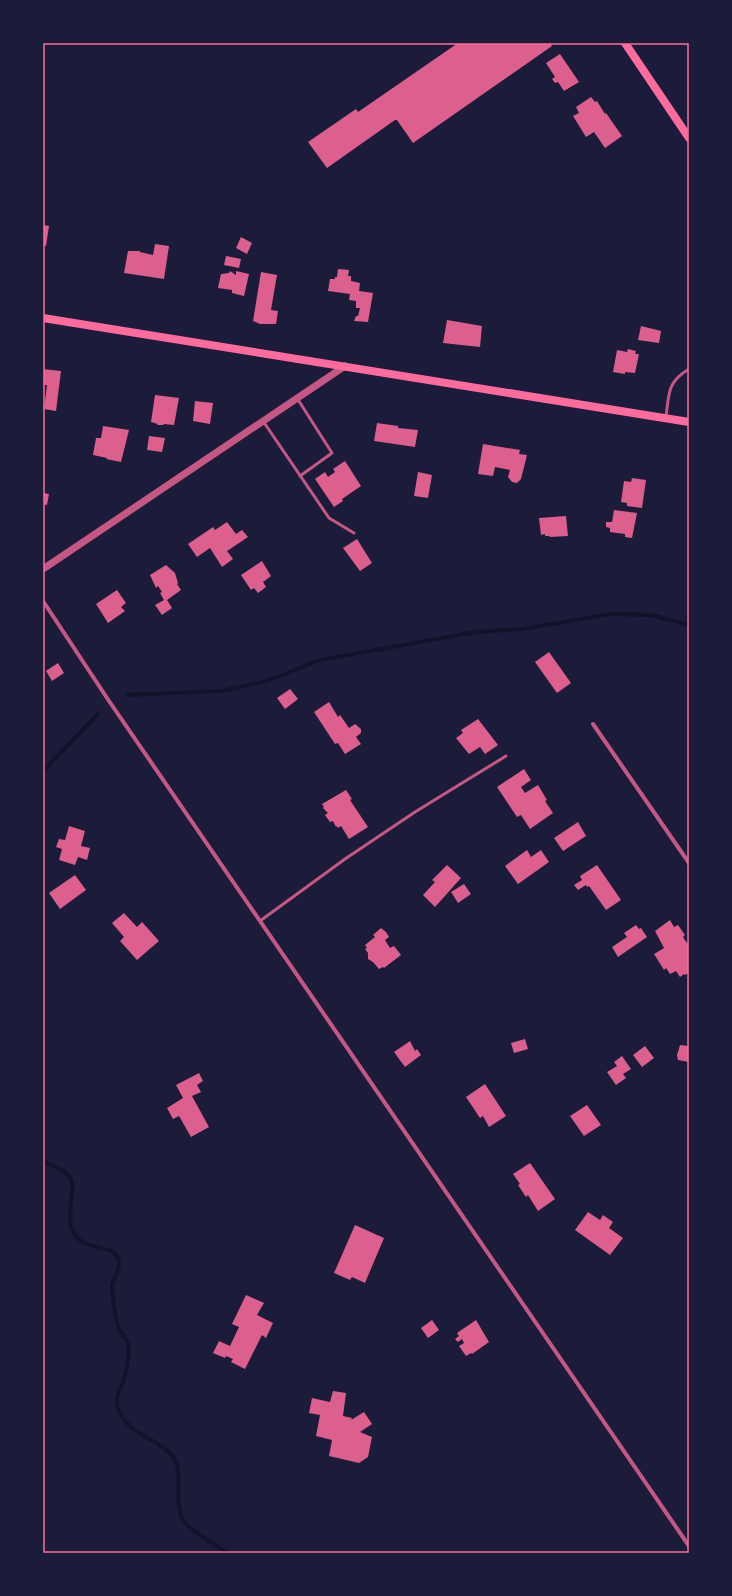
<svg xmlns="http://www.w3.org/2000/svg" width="732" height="1596" font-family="'Noto Sans',sans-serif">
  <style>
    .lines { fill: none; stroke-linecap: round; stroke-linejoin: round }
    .stream { stroke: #12122b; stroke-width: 4 }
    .building { fill: #dd5f8e }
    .service { stroke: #c65784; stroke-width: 3 }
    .minor { stroke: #c65784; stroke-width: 4 }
    .tertiary { stroke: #c65784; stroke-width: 7 }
    .secondary { stroke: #ff6b9d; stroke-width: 8 }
    .neatline { fill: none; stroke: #ff6b9d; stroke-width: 1.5 }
  </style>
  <rect width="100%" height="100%" fill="#1b1b3a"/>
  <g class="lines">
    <g class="stream">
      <path d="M 127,695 L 221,691 L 267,681 L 320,660 L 476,632 L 523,629 L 610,614 L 651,615 L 689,625"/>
      <path d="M 43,771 L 98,714"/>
      <path d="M 43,1161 C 51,1165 63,1169 69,1176 C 77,1184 67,1213 71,1226 C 79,1255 112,1242 118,1258 C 122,1269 113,1277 112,1287 C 112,1290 113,1293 113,1296 C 114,1307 115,1318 119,1329 C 122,1334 127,1339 128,1344 C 130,1352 127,1364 126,1372 C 124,1384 113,1397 118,1409 C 129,1435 154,1437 171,1454 C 185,1467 173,1499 182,1518 C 189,1531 215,1544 227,1553"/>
    </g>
  </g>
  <g class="building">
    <path d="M 458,43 L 550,43 L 552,46 L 413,143 L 397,120 L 395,120 L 327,168 L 308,142 L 356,109 L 358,112 Z"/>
    <path d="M 560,54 L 579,82 L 564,91 L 558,82 L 555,83 L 552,79 L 555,77 L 546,63 Z"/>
    <path d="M 591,97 L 595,102 L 597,101 L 605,114 L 606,113 L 622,136 L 605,148 L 594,132 L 586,137 L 573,116 L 579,113 L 576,107 Z"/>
    <path d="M 43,225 L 49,226 L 46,246 L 43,245 Z"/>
    <path d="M 241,237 L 252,243 L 247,254 L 236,248 Z"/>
    <path d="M 155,244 L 169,246 L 164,279 L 124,273 L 128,251 L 140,251 L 140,252 L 153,255 Z"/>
    <path d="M 226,256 L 241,259 L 239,268 L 224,265 Z"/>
    <path d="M 338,269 L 349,270 L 348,276 L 351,276 L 351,281 L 360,283 L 359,291 L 373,293 L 368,322 L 354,321 L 356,316 L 358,316 L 360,308 L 356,308 L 356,301 L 349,300 L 350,294 L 328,291 L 330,279 L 335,279 L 335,277 L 337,277 Z"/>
    <path d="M 230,271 L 236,275 L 236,271 L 249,274 L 244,296 L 232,293 L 232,290 L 218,288 L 221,274 L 229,273 Z"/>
    <path d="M 261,272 L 277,275 L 271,310 L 278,311 L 276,324 L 260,324 L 253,321 Z"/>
    <path d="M 447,320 L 482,326 L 480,347 L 443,343 Z"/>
    <path d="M 641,326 L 661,331 L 659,343 L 638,340 Z"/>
    <path d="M 628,349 L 636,351 L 635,354 L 639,354 L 635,373 L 625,372 L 625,374 L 613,372 L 617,350 L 627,352 Z"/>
    <path d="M 43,369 L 61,371 L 56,411 L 44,409 L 47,385 L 43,385 Z"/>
    <path d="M 155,395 L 179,398 L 174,425 L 164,424 L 163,425 L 157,425 L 158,424 L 151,422 Z"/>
    <path d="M 195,401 L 213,403 L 210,424 L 193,421 Z"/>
    <path d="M 377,423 L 398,426 L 398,428 L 418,430 L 415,447 L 374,441 Z"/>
    <path d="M 103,426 L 129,430 L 121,462 L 106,459 L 107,458 L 93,455 L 96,438 L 101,438 Z"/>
    <path d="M 149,436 L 165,438 L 162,452 L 147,450 Z"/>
    <path d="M 483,444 L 520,450 L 519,454 L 527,455 L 521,479 L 517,483 L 512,482 L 508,477 L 510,470 L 495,467 L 493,476 L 478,474 Z"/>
    <path d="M 345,461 L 361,486 L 342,499 L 343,501 L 334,507 L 315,479 L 325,472 L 328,477 L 335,472 L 333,469 Z"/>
    <path d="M 418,472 L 432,475 L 428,498 L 414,496 Z"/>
    <path d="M 632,478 L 646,480 L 642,508 L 627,506 L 627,503 L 621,502 L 624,481 L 631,482 Z"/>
    <path d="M 43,493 L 49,494 L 47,505 L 43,504 Z"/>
    <path d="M 614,510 L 637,513 L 632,538 L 625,537 L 625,534 L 610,532 L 610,528 L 606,527 L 606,522 L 612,522 Z"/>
    <path d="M 566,516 L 568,536 L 550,537 L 549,536 L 545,536 L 545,534 L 541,535 L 539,518 Z"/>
    <path d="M 227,522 L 236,534 L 242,530 L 248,537 L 227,551 L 233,559 L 222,567 L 210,548 L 197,557 L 188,544 L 213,527 L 215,530 Z"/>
    <path d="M 357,539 L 372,563 L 360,571 L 343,548 Z"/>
    <path d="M 262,561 L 271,576 L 263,582 L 266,587 L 258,593 L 254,588 L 251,590 L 241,575 Z"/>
    <path d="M 166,565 L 175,573 L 178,583 L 177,584 L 181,590 L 167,600 L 172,608 L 162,615 L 155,605 L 164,600 L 160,593 L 162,592 L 158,586 L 156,588 L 150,575 Z"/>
    <path d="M 117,590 L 126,603 L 121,607 L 125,611 L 108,623 L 96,604 Z"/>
    <path d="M 549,652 L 571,683 L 557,693 L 535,662 Z"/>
    <path d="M 58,663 L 64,673 L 52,681 L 46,671 Z"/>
    <path d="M 290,689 L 298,699 L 285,709 L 277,698 Z"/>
    <path d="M 329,702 L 338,717 L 340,715 L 349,728 L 355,724 L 361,729 L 361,733 L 356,737 L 361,744 L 345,754 L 338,743 L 335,744 L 314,712 Z"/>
    <path d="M 478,719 L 498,745 L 485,754 L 480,747 L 469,754 L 456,738 L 463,733 L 461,730 Z"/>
    <path d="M 524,769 L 531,780 L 521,787 L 525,793 L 538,785 L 547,800 L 545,801 L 553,813 L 530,829 L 521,815 L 517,817 L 497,787 Z"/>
    <path d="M 346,790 L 352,799 L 350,800 L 368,827 L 349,839 L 341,826 L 338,828 L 337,826 L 336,827 L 333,821 L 330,822 L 325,815 L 328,813 L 323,808 L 324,807 L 322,804 Z"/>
    <path d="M 578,822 L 586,836 L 563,851 L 554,838 Z"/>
    <path d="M 69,826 L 85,831 L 81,846 L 90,848 L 87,860 L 78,857 L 75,865 L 59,860 L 62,849 L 56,847 L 59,839 L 65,840 Z"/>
    <path d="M 527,850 L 531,857 L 541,850 L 549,862 L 518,884 L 505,866 Z"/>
    <path d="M 447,865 L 461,878 L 435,907 L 423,895 L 435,882 L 432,880 Z"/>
    <path d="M 597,865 L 621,900 L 606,910 L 589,886 L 587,887 L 586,885 L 578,890 L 574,885 L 582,880 L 580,876 Z"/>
    <path d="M 75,875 L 86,890 L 60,909 L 49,893 Z"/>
    <path d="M 464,884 L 471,894 L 458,903 L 451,892 Z"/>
    <path d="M 124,913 L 137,927 L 142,922 L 159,941 L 137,960 L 120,941 L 124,937 L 112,923 Z"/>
    <path d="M 670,920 L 674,927 L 678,925 L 685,935 L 683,937 L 689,946 L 689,974 L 688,973 L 685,975 L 684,974 L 680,977 L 676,971 L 670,974 L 666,968 L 664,970 L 654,954 L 664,948 L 655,931 Z"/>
    <path d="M 636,925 L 639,929 L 641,928 L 647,937 L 618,957 L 612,947 L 627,937 L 624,933 Z"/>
    <path d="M 381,928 L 386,932 L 389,937 L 385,940 L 390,948 L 394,946 L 401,955 L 384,968 L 383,967 L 379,969 L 373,962 L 368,959 L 368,953 L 365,949 L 367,948 L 365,945 L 375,937 L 373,935 Z"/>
    <path d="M 525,1039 L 528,1049 L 514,1053 L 511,1043 Z"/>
    <path d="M 410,1041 L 415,1051 L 417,1049 L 421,1055 L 405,1067 L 394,1052 Z"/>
    <path d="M 680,1045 L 689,1046 L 689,1062 L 678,1060 L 677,1055 Z"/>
    <path d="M 645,1046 L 654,1058 L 642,1067 L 633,1055 Z"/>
    <path d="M 622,1056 L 631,1069 L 623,1074 L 626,1078 L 616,1085 L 607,1072 L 617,1066 L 614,1062 Z"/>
    <path d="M 199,1073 L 203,1081 L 197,1085 L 201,1092 L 192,1096 L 209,1127 L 191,1137 L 179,1116 L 173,1119 L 167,1108 L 183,1098 L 176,1085 Z"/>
    <path d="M 485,1084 L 506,1116 L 489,1127 L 483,1116 L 480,1118 L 466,1097 Z"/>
    <path d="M 587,1105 L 601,1125 L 584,1136 L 570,1116 Z"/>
    <path d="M 530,1163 L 555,1199 L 538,1211 L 528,1195 L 526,1197 L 518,1185 L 520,1184 L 513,1174 Z"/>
    <path d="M 588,1212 L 600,1220 L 603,1215 L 613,1222 L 609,1228 L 623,1238 L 610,1255 L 575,1230 Z"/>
    <path d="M 355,1225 L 384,1238 L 365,1283 L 352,1277 L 350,1280 L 334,1273 Z"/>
    <path d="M 246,1295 L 264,1303 L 257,1315 L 273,1323 L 266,1338 L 262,1335 L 245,1369 L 231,1362 L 233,1359 L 226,1356 L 225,1358 L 213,1353 L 219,1341 L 230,1346 L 239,1327 L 232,1324 Z"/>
    <path d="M 432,1320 L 439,1330 L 428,1338 L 421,1328 Z"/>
    <path d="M 476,1320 L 489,1342 L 472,1354 L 471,1353 L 466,1356 L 459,1346 L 464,1343 L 462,1339 L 458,1342 L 455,1339 L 459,1336 L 457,1333 Z"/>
    <path d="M 333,1391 L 346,1393 L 343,1416 L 352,1418 L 351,1420 L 364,1412 L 372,1424 L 360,1432 L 372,1437 L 368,1457 L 359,1463 L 329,1456 L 332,1440 L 316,1436 L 320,1415 L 309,1413 L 312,1398 L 330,1402 Z"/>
  </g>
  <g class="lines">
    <g class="service">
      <path d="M 297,398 L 332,453 L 300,476"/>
      <path d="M 666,417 C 669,394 667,382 689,369"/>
      <path d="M 263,421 L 329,518 L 354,533"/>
      <path d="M 260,921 L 345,859 L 415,812 L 506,756"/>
    </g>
    <g class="minor">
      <path d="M 43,601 L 109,701 L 689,1546"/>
      <path d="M 593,724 L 689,863"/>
    </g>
    <path class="tertiary" d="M 43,569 L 345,366"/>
    <g class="secondary">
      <path d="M 625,43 L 689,138"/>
      <path d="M 43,318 L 689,422"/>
    </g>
  </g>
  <rect width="732" height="1596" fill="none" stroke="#1b1b3a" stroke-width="88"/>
  <rect x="44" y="44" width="644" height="1508" class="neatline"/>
</svg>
